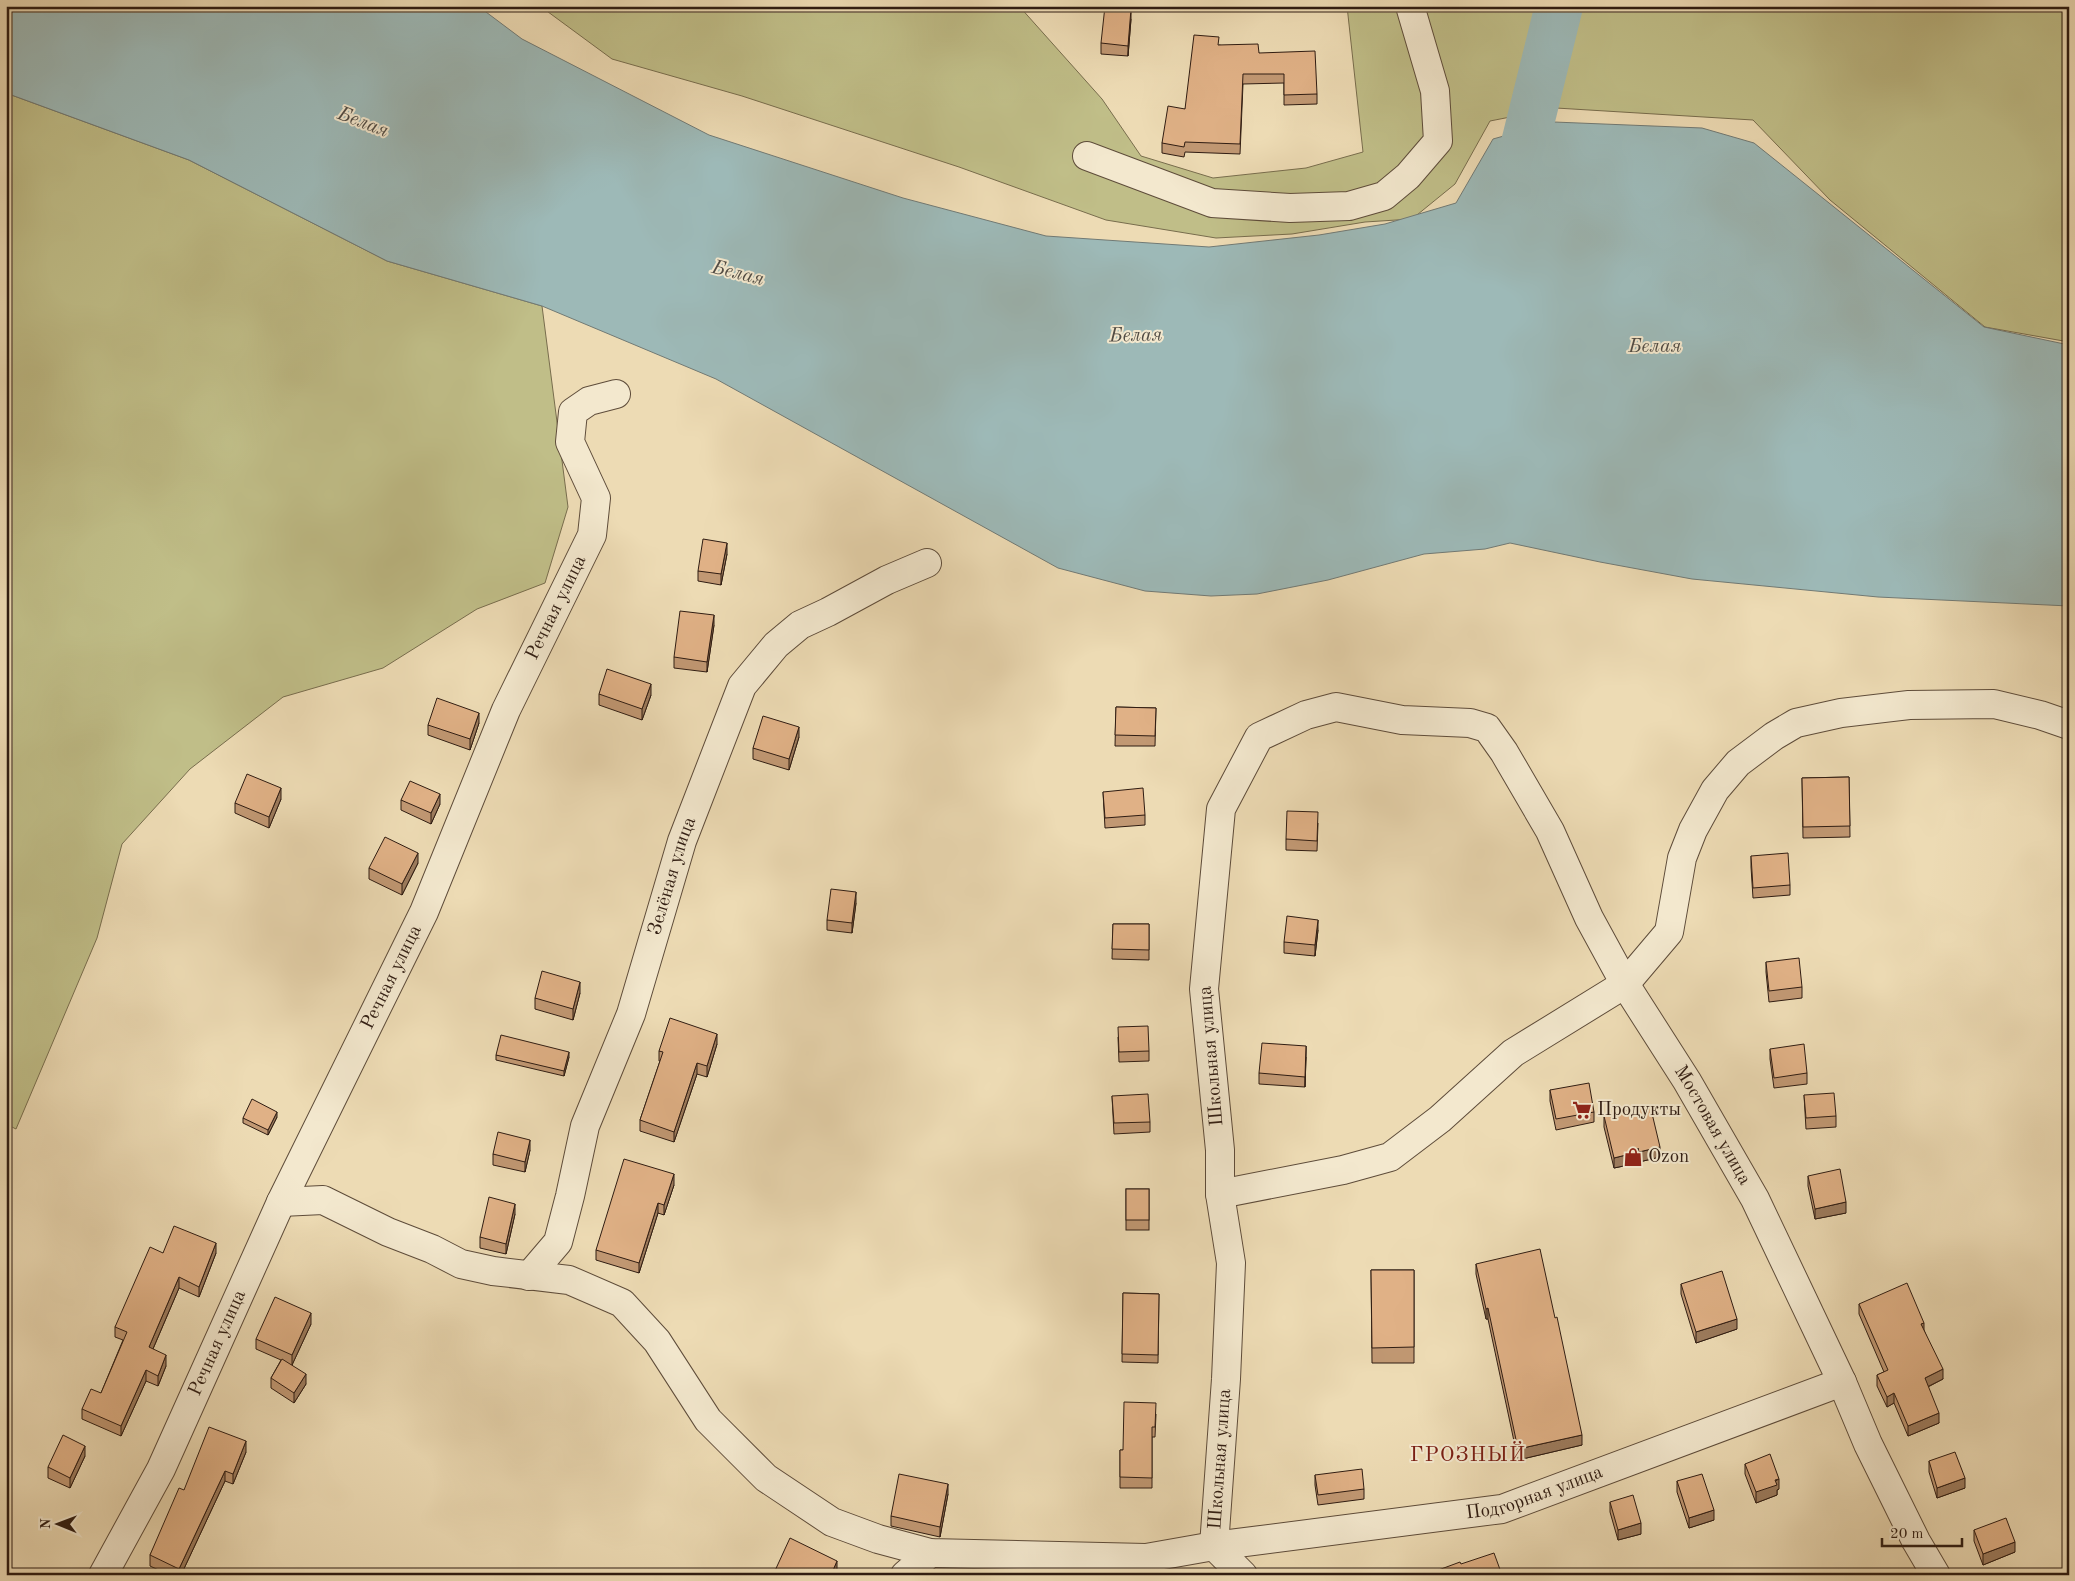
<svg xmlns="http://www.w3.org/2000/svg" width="2075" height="1581" font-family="'Old Standard TT',serif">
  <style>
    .green { fill: #c0be88; stroke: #786d4d }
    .water { fill: #9db9b7; stroke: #717a75 }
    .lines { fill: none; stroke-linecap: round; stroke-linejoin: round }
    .river { stroke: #9db9b7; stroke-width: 48 }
    .minor-casing { stroke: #5e4c3a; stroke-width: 30 }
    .minor { stroke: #f3e8ce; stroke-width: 28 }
    .wall { fill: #c19873; stroke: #2f1c12 }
    .shaded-wall { fill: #9d7c5e; stroke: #2f1c12 }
    .building { fill: #e0b186; stroke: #2f1c12 }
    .labels { text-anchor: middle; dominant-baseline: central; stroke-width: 4; stroke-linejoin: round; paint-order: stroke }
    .street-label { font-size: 19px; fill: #2f1c12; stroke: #f3e8ce }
    .poi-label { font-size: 19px; fill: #2f1c12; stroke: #f3e8ce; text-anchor: start }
    .water-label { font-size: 20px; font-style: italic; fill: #504b44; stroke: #f3e8ce }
    .quarter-label { font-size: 21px; letter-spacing: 1px; fill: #7a1f14; stroke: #f3e8ce }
  </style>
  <rect width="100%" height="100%" fill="#eddbb4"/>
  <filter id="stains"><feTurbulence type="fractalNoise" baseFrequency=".004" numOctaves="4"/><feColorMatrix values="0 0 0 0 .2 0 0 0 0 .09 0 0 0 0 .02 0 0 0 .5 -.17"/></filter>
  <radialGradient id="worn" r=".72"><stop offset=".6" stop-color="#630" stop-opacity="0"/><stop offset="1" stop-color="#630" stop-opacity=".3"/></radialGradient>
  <g class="green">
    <path d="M 540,6 L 1019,6 L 1102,99 L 1141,156 L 1213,178 L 1306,168 L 1363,152 L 1347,6 L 2069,6 L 2069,342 L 1985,327 L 1830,200 L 1753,120 L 1556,108 L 1490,121 L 1455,184 L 1412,219 L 1365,222 L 1292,234 L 1216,238 L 1106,220 L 959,167 L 742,96 L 612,59 Z"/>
    <path d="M 6,93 L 189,160 L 387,261 L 542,306 L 568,507 L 545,583 L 477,609 L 383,668 L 283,697 L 190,769 L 122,844 L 97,938 L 16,1129 L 6,1124 Z"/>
  </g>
  <path class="water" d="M 6,6 L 478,6 L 522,39 L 709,135 L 903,198 L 1046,236 L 1209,247 L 1319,235 L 1385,224 L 1456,203 L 1493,139 L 1554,122 L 1702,128 L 1754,143 L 1984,327 L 2069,345 L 2069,606 L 1878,597 L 1692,579 L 1600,562 L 1510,543 L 1485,549 L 1424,554 L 1328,580 L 1257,594 L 1211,596 L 1145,591 L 1058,568 L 716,379 L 542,306 L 387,261 L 189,160 L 6,93 Z"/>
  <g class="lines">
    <path class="river" d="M 1513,192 L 1559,6"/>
    <g class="minor-casing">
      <g id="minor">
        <path d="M 1087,156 L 1212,203 L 1290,208 L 1349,206 L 1384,196 L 1408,176 L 1438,141 L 1435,91 L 1410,6"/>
        <path d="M 1220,1194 L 1343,1170 L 1390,1157 L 1440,1119 L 1513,1053 L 1625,984 L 1669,932 L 1682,858 L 1693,830 L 1715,790 L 1738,763 L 1774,736 L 1796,723 L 1841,713 L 1909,705 L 1994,704 L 2040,715 L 2069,725"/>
        <path id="s1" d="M 281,1202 L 323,1200 L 388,1232 L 432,1249 L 461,1264 L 493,1271 L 569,1280 L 622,1303 L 657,1341 L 708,1420 L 766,1478 L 832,1522 L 878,1539 L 930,1553 L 1146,1558 L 1214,1546 L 1502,1509 L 1842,1382"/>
        <path id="s2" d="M 529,1276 L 558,1242 L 570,1196 L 585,1126 L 631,1014 L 682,841 L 742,686 L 776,645 L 800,625 L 828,612 L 887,580 L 927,563"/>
        <path id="s3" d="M 103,1575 L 161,1469 L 281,1202 L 424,912 L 506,710 L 592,535 L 596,498 L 570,442 L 573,412 L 589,401 L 616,394"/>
        <path d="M 905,1575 L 930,1553"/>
        <path id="s4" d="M 1243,1575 L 1214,1546 L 1226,1379 L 1231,1263 L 1220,1194 L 1220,1150 L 1204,989 L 1221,809 L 1259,737 L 1306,715 L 1336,707 L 1402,720 L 1470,723 L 1487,728 L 1504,752 L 1550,831 L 1589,918 L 1625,984 L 1687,1081 L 1755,1199 L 1842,1382 L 1868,1444 L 1916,1541 L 1936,1575"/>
      </g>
    </g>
    <use href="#minor" class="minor"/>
  </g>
  <g class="wall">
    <path d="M 1131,19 L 1128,56 L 1101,54 L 1101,43 Z"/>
    <path d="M 1219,45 L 1259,53 L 1317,94 L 1317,104 L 1284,105 L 1284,83 L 1243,84 L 1240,154 L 1185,152 L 1184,157 L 1162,153 L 1162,143 L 1185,109 Z"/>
    <path d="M 727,554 L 721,585 L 698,581 L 698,571 Z"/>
    <path d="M 714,625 L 707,672 L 674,668 L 674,657 Z"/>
    <path d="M 599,694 L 651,695 L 642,720 L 599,705 Z"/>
    <path d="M 1116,707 L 1156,708 L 1155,746 L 1115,746 Z"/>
    <path d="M 479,723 L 470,750 L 428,735 L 428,725 Z"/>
    <path d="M 799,737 L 789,770 L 753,759 L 753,748 Z"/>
    <path d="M 1849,777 L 1850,837 L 1803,838 L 1802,778 Z"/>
    <path d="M 1103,792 L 1145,815 L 1145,825 L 1105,828 Z"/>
    <path d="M 281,799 L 269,828 L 235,813 L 235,803 Z"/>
    <path d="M 401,800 L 440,804 L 431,824 L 401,810 Z"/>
    <path d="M 1318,823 L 1317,851 L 1286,850 L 1286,839 Z"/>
    <path d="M 1751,856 L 1790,885 L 1790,895 L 1753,898 L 1751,867 Z"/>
    <path d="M 418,863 L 402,895 L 369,879 L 369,868 Z"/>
    <path d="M 856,903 L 852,933 L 827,930 L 827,920 Z"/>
    <path d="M 1113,924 L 1149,924 L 1149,960 L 1112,959 Z"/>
    <path d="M 1318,930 L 1315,956 L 1284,953 L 1284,942 Z"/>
    <path d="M 1766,962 L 1802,987 L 1802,998 L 1769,1002 L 1766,972 Z"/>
    <path d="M 580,993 L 573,1020 L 535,1009 L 535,998 Z"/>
    <path d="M 1118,1037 L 1149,1051 L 1149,1061 L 1119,1062 Z"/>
    <path d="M 717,1044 L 707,1077 L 697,1074 L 674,1142 L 640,1131 L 640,1120 L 660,1061 L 659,1061 L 659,1051 Z"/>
    <path d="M 1770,1049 L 1807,1073 L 1807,1084 L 1774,1088 L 1770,1059 Z"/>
    <path d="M 496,1055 L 569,1057 L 564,1076 L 496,1060 Z"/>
    <path d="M 1306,1057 L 1305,1087 L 1259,1084 L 1259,1073 Z"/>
    <path d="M 1550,1090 L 1594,1112 L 1594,1122 L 1556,1130 L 1550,1101 Z"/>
    <path d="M 1804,1095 L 1836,1116 L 1836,1127 L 1806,1129 Z"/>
    <path d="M 1112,1096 L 1150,1122 L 1150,1132 L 1114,1134 Z"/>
    <path d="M 1604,1116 L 1660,1157 L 1639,1162 L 1638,1158 L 1638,1163 L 1614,1168 L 1604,1127 Z"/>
    <path d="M 277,1117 L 268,1135 L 243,1123 L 243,1118 Z"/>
    <path d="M 530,1150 L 525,1172 L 493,1165 L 493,1154 Z"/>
    <path d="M 1808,1176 L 1846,1213 L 1815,1219 L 1808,1186 Z"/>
    <path d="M 674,1185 L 664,1215 L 658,1213 L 639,1273 L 596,1260 L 596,1250 Z"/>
    <rect x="1126" y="1189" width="23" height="41"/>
    <path d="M 515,1214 L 506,1254 L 480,1248 L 480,1237 Z"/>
    <path d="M 163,1253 L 216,1253 L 199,1297 L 179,1288 L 153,1349 L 166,1366 L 158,1386 L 146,1381 L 121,1436 L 82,1419 L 82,1409 L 101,1393 L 123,1340 L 115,1337 L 115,1327 Z"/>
    <path d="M 1476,1264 L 1582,1445 L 1518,1460 L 1488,1319 L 1486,1319 L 1476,1274 Z"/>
    <path d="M 1371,1270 L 1414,1270 L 1414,1363 L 1372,1363 Z"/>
    <path d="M 1681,1284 L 1737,1329 L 1696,1343 L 1681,1294 Z"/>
    <path d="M 1123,1293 L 1159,1294 L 1158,1363 L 1122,1362 Z"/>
    <path d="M 1859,1304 L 1924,1330 L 1943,1379 L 1928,1387 L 1939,1423 L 1908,1436 L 1894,1403 L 1887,1407 L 1877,1386 L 1877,1375 L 1884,1372 L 1859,1314 Z"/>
    <path d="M 311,1324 L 292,1365 L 306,1384 L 294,1403 L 271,1388 L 271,1378 L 281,1360 L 256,1349 L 256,1339 Z"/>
    <path d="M 1156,1414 L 1155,1437 L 1152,1437 L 1152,1488 L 1120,1488 L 1120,1450 L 1123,1450 Z"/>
    <path d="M 246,1452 L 233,1484 L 225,1481 L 181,1575 L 169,1575 L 150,1566 L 150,1555 L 184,1490 Z"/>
    <path d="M 85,1456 L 70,1488 L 48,1478 L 48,1467 Z"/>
    <path d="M 1929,1461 L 1965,1488 L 1937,1498 L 1929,1472 Z"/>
    <path d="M 1745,1464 L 1779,1489 L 1777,1490 L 1777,1495 L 1756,1503 L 1745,1474 Z"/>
    <path d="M 1315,1475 L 1364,1489 L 1364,1499 L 1318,1505 L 1315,1485 Z"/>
    <path d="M 1677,1481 L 1714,1520 L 1689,1528 L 1677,1492 Z"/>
    <path d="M 948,1494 L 940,1537 L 891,1526 L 891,1516 Z"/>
    <path d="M 1610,1502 L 1641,1534 L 1618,1540 L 1610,1512 Z"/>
    <path d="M 1974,1530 L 2015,1552 L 1983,1565 L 1974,1541 Z"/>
  </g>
  <g class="shaded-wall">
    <path d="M 1131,9 L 1131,19 L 1128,56 L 1128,46 Z"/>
    <path d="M 727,543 L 727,554 L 721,585 L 721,574 Z"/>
    <path d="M 714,615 L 714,625 L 707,672 L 707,662 Z"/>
    <path d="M 651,684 L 651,695 L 642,720 L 642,709 Z"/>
    <path d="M 479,713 L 479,723 L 470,750 L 470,739 Z"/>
    <path d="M 799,727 L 799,737 L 789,770 L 789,759 Z"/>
    <path d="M 281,788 L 281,799 L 269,828 L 269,817 Z"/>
    <path d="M 440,794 L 440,804 L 431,824 L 431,813 Z"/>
    <path d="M 418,853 L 418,863 L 402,895 L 402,884 Z"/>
    <path d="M 856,892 L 856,903 L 852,933 L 852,923 Z"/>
    <path d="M 1318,920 L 1318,930 L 1315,956 L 1315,945 Z"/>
    <path d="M 580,982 L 580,993 L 573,1020 L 573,1009 Z"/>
    <path d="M 717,1034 L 717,1044 L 707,1077 L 707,1066 Z"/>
    <path d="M 1306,1046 L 1306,1057 L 1305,1087 L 1305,1077 Z"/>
    <path d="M 569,1052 L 569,1057 L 564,1076 L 564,1071 Z"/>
    <path d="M 697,1063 L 697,1074 L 674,1142 L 674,1132 Z"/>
    <path d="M 277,1112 L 277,1117 L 268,1135 L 268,1130 Z"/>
    <path d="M 530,1140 L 530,1150 L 525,1172 L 525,1162 Z"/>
    <path d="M 1660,1147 L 1660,1157 L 1639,1162 L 1639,1152 Z"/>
    <path d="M 1638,1152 L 1638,1163 L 1614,1168 L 1614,1158 Z"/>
    <path d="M 674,1174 L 674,1185 L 664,1215 L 664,1205 Z"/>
    <path d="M 1846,1202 L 1846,1213 L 1815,1219 L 1815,1209 Z"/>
    <path d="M 658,1203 L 658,1213 L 639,1273 L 639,1263 Z"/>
    <path d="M 515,1204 L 515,1214 L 506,1254 L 506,1244 Z"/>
    <path d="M 216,1243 L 216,1253 L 199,1297 L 199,1287 Z"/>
    <path d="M 179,1277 L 179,1288 L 149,1358 L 149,1347 Z"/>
    <path d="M 1488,1308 L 1488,1319 L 1486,1319 L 1486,1309 Z"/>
    <path d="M 311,1313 L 311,1324 L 292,1365 L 292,1355 Z"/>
    <path d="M 1737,1319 L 1737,1329 L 1696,1343 L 1696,1332 Z"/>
    <path d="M 1924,1323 L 1924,1333 L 1921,1324 Z"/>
    <path d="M 166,1355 L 166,1366 L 158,1386 L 158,1376 Z"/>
    <path d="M 1943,1369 L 1943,1379 L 1925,1388 L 1925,1378 Z"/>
    <path d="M 146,1370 L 146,1381 L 121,1436 L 121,1426 Z"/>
    <path d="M 306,1374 L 306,1384 L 294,1403 L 294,1393 Z"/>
    <path d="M 1894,1393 L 1894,1403 L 1887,1407 L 1887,1397 Z"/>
    <path d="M 1939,1413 L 1939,1423 L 1908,1436 L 1908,1426 Z"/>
    <path d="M 1582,1435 L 1582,1445 L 1518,1460 L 1518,1449 Z"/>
    <path d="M 246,1441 L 246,1452 L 233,1484 L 233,1474 Z"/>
    <path d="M 85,1446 L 85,1456 L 70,1488 L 70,1478 Z"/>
    <path d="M 225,1471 L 225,1481 L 181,1575 L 179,1575 L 179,1569 Z"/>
    <path d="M 1965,1478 L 1965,1488 L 1937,1498 L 1937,1488 Z"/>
    <path d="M 1779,1479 L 1779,1489 L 1777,1490 L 1777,1495 L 1756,1503 L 1756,1492 Z"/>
    <path d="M 948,1484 L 948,1494 L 940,1537 L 940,1527 Z"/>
    <path d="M 1714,1510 L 1714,1520 L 1689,1528 L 1689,1518 Z"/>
    <path d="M 1641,1523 L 1641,1534 L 1618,1540 L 1618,1530 Z"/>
    <path d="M 2015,1542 L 2015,1552 L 1983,1565 L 1983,1554 Z"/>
    <path d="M 837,1561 L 837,1572 L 836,1575 L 831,1575 Z"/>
  </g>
  <g class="building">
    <path d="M 1105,6 L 1131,9 L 1128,46 L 1101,43 Z"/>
    <path d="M 1194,35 L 1219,37 L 1218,45 L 1258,44 L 1259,53 L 1315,51 L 1317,94 L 1284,95 L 1284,74 L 1243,74 L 1240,144 L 1185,142 L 1184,147 L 1162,143 L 1168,106 L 1185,109 Z"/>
    <path d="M 703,539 L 727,543 L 721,574 L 698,571 Z"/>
    <path d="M 680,611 L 714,615 L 707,662 L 674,657 Z"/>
    <path d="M 607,669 L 651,684 L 642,709 L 599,694 Z"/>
    <path d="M 437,698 L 479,713 L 470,739 L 428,725 Z"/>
    <path d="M 1116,707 L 1156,708 L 1155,736 L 1115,735 Z"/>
    <path d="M 763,716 L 799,727 L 789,759 L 753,748 Z"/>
    <path d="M 247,774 L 281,788 L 269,817 L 235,803 Z"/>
    <path d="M 1849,777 L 1850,826 L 1803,827 L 1802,778 Z"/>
    <path d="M 410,781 L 440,794 L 431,813 L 401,800 Z"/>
    <path d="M 1143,788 L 1145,815 L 1105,818 L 1103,792 Z"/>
    <path d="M 1287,811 L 1318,812 L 1317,841 L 1286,839 Z"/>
    <path d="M 385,837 L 418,853 L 402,884 L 369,868 Z"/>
    <path d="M 1788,853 L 1790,885 L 1753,888 L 1751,856 Z"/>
    <path d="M 831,889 L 856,892 L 852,923 L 827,920 Z"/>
    <path d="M 1287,916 L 1318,920 L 1315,945 L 1284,942 Z"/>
    <path d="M 1113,924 L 1149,924 L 1149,950 L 1112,949 Z"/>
    <path d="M 1799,958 L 1802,987 L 1769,991 L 1766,962 Z"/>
    <path d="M 542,971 L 580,982 L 573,1009 L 535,998 Z"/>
    <path d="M 670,1018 L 717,1034 L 707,1066 L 697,1063 L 674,1132 L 640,1120 L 663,1052 L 659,1051 Z"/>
    <path d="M 1148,1026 L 1149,1051 L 1119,1052 L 1118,1027 Z"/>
    <path d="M 501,1035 L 569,1052 L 564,1071 L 496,1055 Z"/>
    <path d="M 1262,1043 L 1306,1046 L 1305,1077 L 1259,1073 Z"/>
    <path d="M 1804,1044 L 1807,1073 L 1774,1078 L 1770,1049 Z"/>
    <path d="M 1589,1083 L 1594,1112 L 1556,1119 L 1550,1090 Z"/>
    <path d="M 1834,1093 L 1836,1116 L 1806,1118 L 1804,1095 Z"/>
    <path d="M 1148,1094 L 1150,1122 L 1114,1123 L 1112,1096 Z"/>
    <path d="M 252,1099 L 277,1112 L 268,1130 L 243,1118 Z"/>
    <path d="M 1650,1105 L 1660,1147 L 1639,1152 L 1638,1148 L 1638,1152 L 1614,1158 L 1604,1116 Z"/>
    <path d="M 498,1132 L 530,1140 L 525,1162 L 493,1154 Z"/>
    <path d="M 624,1159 L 674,1174 L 664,1205 L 658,1203 L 639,1263 L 596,1250 Z"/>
    <path d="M 1840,1169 L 1846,1202 L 1815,1209 L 1808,1176 Z"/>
    <rect x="1126" y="1189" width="23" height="31"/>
    <path d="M 489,1197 L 515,1204 L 506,1244 L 480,1237 Z"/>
    <path d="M 174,1226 L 216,1243 L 199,1287 L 179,1277 L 149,1347 L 166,1355 L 158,1376 L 146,1370 L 121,1426 L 82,1409 L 91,1389 L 101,1393 L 127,1332 L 115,1327 L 150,1247 L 163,1253 Z"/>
    <path d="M 1540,1249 L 1555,1318 L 1557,1317 L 1582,1435 L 1518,1449 L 1488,1308 L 1486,1309 L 1476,1264 Z"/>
    <path d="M 1371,1270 L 1414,1270 L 1414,1347 L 1372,1348 Z"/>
    <path d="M 1722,1271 L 1737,1319 L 1696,1332 L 1681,1284 Z"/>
    <path d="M 1907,1283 L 1924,1323 L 1921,1324 L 1943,1369 L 1925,1378 L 1939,1413 L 1908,1426 L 1894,1393 L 1887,1397 L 1877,1375 L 1888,1370 L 1859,1304 Z"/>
    <path d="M 1123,1293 L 1159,1294 L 1158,1355 L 1122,1354 Z"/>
    <path d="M 275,1297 L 311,1313 L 292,1355 L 256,1339 Z"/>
    <path d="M 282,1359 L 306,1374 L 294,1393 L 271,1378 Z"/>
    <path d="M 1124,1402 L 1156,1403 L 1155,1427 L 1152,1427 L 1152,1478 L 1120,1477 L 1120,1450 L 1123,1450 Z"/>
    <path d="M 209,1427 L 246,1441 L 233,1474 L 225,1471 L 179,1569 L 150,1555 L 179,1488 L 184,1490 Z"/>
    <path d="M 63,1435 L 85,1446 L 70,1478 L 48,1467 Z"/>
    <path d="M 1955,1452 L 1965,1478 L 1937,1488 L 1929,1461 Z"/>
    <path d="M 1770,1454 L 1779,1479 L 1775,1480 L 1777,1485 L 1756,1492 L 1745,1464 Z"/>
    <path d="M 1362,1469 L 1364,1489 L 1318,1495 L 1315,1475 Z"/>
    <path d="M 899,1474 L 948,1484 L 940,1527 L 891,1516 Z"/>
    <path d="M 1702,1474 L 1714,1510 L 1689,1518 L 1677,1481 Z"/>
    <path d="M 1633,1495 L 1641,1523 L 1618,1530 L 1610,1502 Z"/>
    <path d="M 2006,1518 L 2015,1542 L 1983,1554 L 1974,1530 Z"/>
    <path d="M 790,1538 L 837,1561 L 831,1575 L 773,1575 Z"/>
    <path d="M 1494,1553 L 1502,1575 L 1425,1575 L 1460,1562 L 1461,1564 Z"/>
  </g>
  <defs>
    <g id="supermarket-bare" transform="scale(1.5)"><path d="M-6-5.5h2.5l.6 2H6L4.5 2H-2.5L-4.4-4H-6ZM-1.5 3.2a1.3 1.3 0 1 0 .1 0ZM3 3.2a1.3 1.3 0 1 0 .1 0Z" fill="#8f2418" stroke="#f3e8ce" stroke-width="2.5" paint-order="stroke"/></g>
    <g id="shop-bare" transform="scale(1.5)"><path d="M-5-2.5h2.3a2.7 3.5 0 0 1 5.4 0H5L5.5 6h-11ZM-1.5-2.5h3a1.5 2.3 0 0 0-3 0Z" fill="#8f2418" stroke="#f3e8ce" stroke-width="2.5" paint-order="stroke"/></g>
  </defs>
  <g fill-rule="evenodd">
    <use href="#supermarket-bare" x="1582" y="1110"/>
    <use href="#shop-bare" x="1633" y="1157"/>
  </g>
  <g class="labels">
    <g class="street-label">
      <text stroke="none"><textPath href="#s3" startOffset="1069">Речная улица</textPath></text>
      <text stroke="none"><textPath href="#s2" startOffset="429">Зелёная улица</textPath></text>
      <text stroke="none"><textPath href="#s3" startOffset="664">Речная улица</textPath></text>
      <text transform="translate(1212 1056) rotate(-95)">Школьная улица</text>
      <text stroke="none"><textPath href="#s4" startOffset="1556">Мостовая улица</textPath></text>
      <text stroke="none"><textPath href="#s3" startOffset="259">Речная улица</textPath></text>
      <text stroke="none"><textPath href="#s4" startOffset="128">Школьная улица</textPath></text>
      <text stroke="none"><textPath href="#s1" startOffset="1382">Подгорная улица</textPath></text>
    </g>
    <g class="poi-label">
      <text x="1597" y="1110">Продукты</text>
      <text x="1648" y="1157">Ozon</text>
    </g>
    <g class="water-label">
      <text transform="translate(363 123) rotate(21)">Белая</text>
      <text transform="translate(738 274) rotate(14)">Белая</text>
      <text transform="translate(1136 336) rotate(-1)">Белая</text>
      <text x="1655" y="347">Белая</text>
    </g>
    <g class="quarter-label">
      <text x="1468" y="1455">ГРОЗНЫЙ</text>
    </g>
  </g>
  <rect width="2075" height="1581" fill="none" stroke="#eddbb4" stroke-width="25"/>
  <rect x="8" y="8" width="2060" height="1566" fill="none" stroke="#2f1c12" stroke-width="2.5"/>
  <rect x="12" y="12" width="2050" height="1556" fill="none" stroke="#2f1c12"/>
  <g transform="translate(58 1524) rotate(271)" stroke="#f3e8ce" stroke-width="4" paint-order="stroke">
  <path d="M0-4L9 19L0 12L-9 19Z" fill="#2f1c12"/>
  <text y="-8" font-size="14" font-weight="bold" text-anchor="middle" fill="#2f1c12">N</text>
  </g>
  <path d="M1882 1538v8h80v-8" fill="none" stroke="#2f1c12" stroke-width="2.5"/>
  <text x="1890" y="1538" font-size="15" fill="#2f1c12" stroke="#f3e8ce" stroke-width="4" paint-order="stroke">20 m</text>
  <rect width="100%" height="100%" filter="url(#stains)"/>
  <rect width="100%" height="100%" fill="url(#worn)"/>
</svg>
